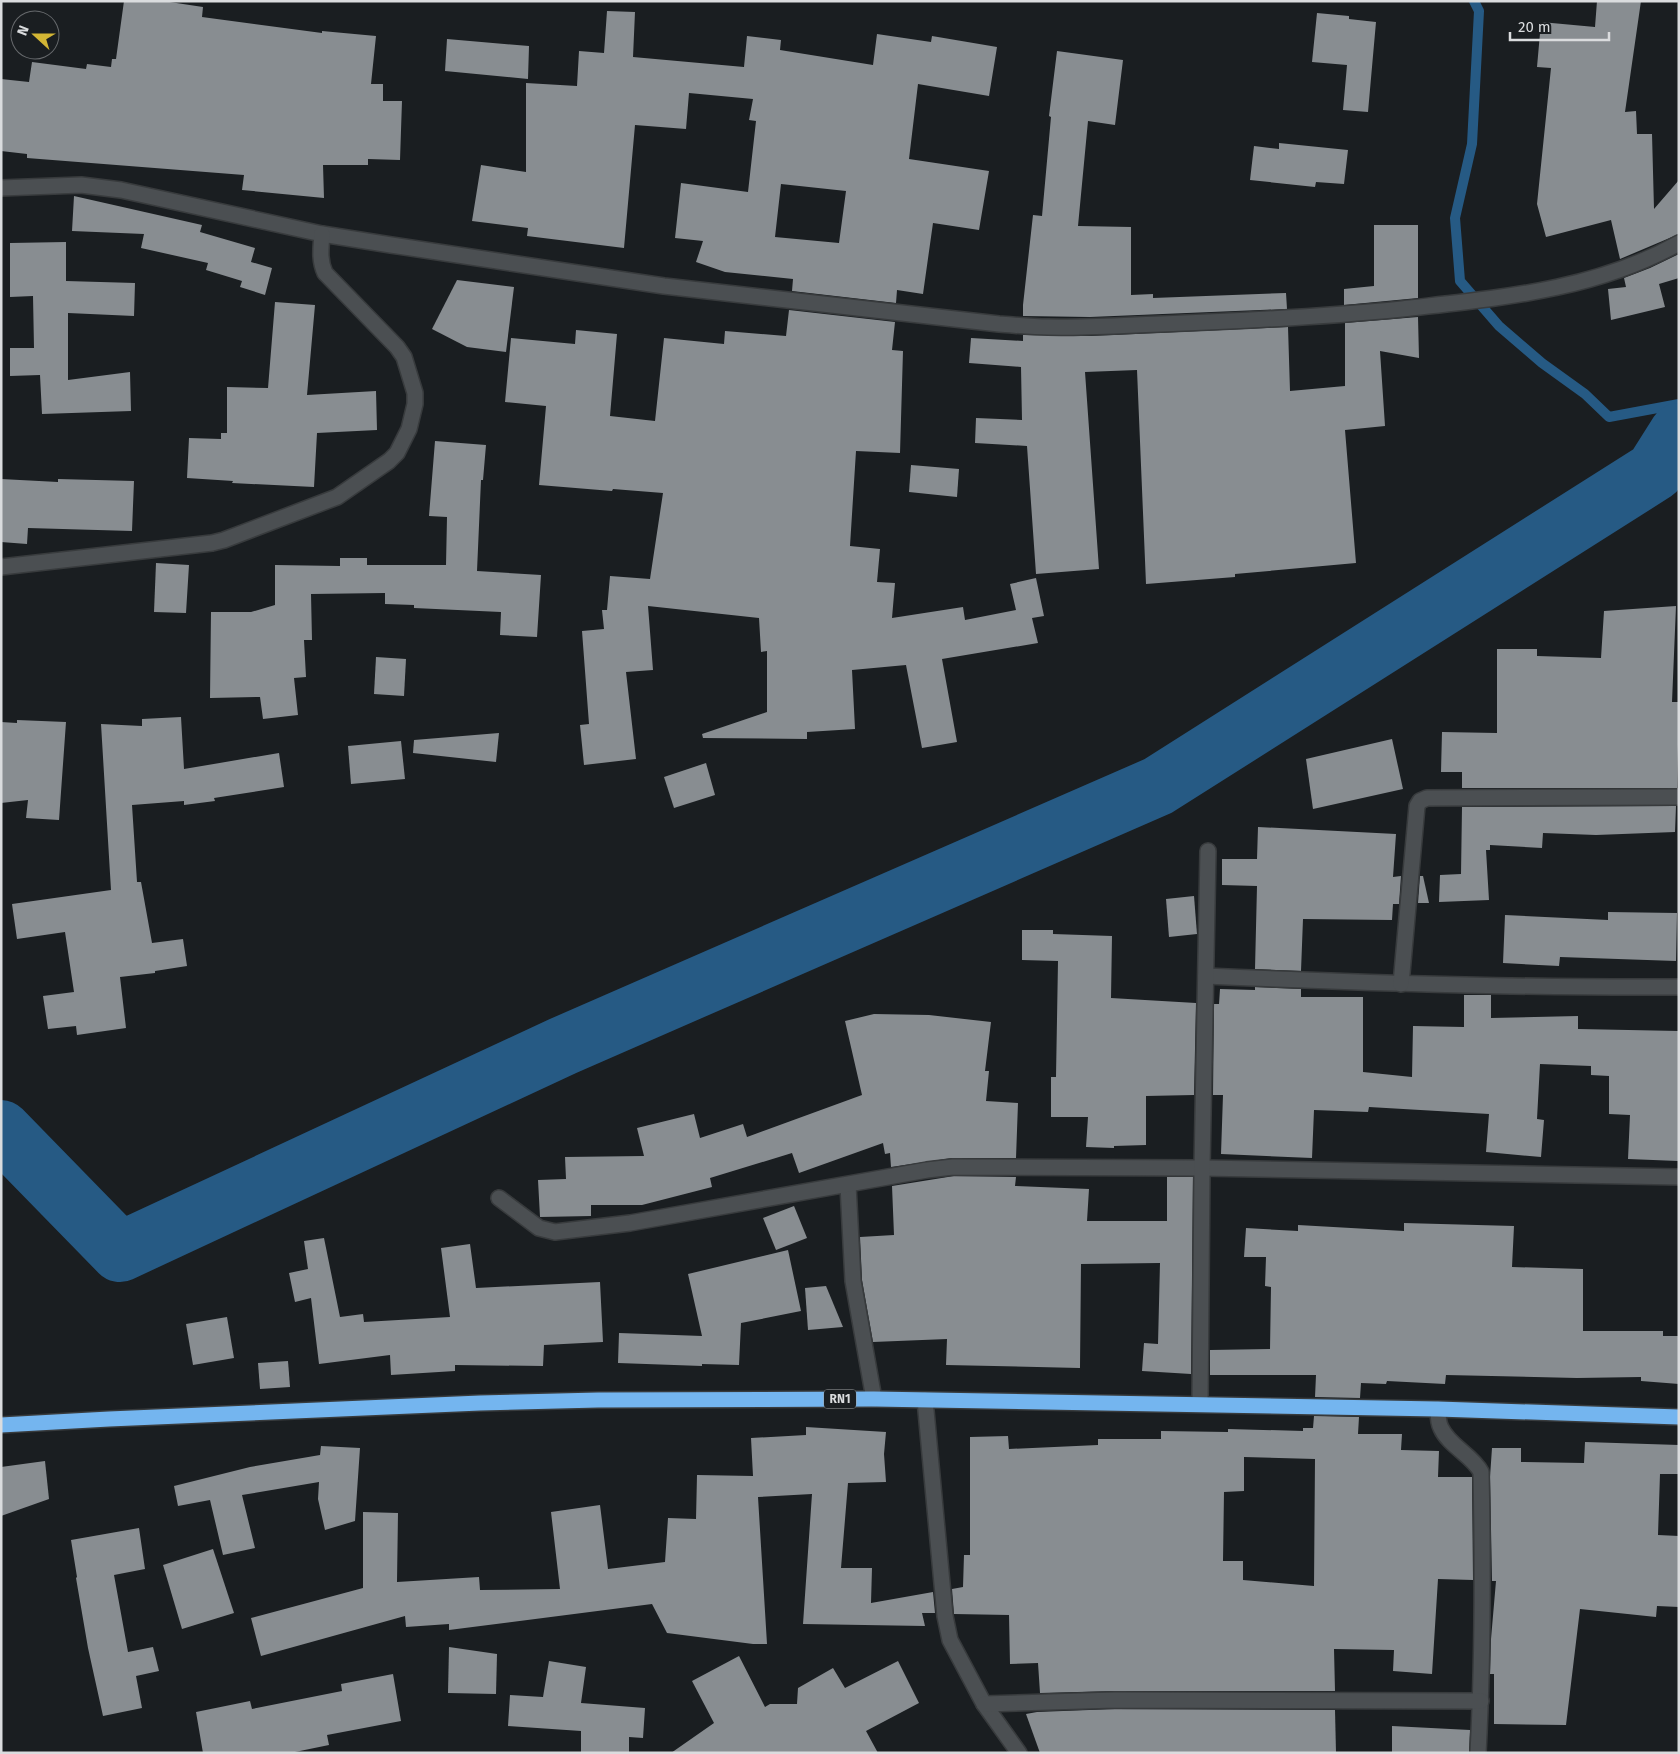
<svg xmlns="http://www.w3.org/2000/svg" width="1680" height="1754" font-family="'Fira Sans',sans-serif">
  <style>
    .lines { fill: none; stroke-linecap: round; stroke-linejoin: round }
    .stream { stroke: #265a84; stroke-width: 10 }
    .river { stroke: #265a84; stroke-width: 60 }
    .building { fill: #888d91; fill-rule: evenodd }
    .minor-casing { stroke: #383b3d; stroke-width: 18 }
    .highway-casing { stroke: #383b3d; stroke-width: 18 }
    .minor { stroke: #4b4f52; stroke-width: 15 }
    .highway { stroke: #74b5ef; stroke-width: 15 }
    .labels { text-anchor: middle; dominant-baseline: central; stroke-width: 5; stroke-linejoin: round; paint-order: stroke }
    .shield { fill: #1a1e21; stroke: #a0a3a5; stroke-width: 1 }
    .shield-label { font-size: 12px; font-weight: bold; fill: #dadcde }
  </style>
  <rect width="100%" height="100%" fill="#1a1e21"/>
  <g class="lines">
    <path class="stream" d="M 1474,1 L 1479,11 L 1472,144 L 1455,218 L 1460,281 L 1499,326 L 1542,363 L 1585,394 L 1609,417 L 1679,404"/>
    <path class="river" d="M 1,1130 L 120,1252 L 563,1046 L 1158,786 L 1655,471 L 1679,433"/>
  </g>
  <g class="building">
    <path d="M 124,1 L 163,1 L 203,7 L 202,17 L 322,33 L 322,31 L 376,36 L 371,84 L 383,84 L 383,101 L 402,101 L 400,160 L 368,159 L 368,165 L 323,165 L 324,198 L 242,190 L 244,175 L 27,158 L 27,154 L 1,151 L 1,79 L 29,82 L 32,62 L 86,69 L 87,64 L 111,67 L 112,59 L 116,59 Z"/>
    <path d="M 1597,1 L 1641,1 L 1625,112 L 1636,111 L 1637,134 L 1652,134 L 1654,209 L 1679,180 L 1679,234 L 1620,259 L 1611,220 L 1546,237 L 1537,204 L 1551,68 L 1537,67 L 1541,22 L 1595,27 Z"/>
    <path d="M 607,11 L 635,12 L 633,57 L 744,67 L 747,36 L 781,40 L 780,50 L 873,65 L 877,34 L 931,42 L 932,36 L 997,47 L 989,96 L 918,84 L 909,159 L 989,171 L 979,230 L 933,223 L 923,294 L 897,290 L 896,303 L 792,291 L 793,279 L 725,272 L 696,262 L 703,241 L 675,238 L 681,183 L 748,192 L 756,121 L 749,120 L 753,99 L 689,93 L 686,129 L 635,125 L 624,248 L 527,236 L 528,228 L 472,221 L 481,165 L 526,172 L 526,83 L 577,86 L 579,51 L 604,53 ZM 781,184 L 846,191 L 839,243 L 775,237 Z"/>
    <path d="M 1317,13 L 1349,16 L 1349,19 L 1376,22 L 1368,112 L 1343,110 L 1347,65 L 1312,62 Z"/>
    <path d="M 447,39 L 529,46 L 528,79 L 445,71 Z"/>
    <path d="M 1057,51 L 1123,60 L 1115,125 L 1088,121 L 1078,226 L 1131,227 L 1131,295 L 1153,294 L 1153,298 L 1286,293 L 1287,309 L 1090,317 L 1023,316 L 1023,305 L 1033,215 L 1042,216 L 1051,117 L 1049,116 Z"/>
    <path d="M 1279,143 L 1348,150 L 1344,184 L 1316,182 L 1315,187 L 1250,180 L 1254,146 L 1279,149 Z"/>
    <path d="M 74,196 L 202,225 L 200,232 L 255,248 L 251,262 L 272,268 L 265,295 L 240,287 L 242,281 L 206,270 L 208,263 L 141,248 L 144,234 L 72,231 Z"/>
    <path d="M 1374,225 L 1418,225 L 1418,298 L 1344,305 L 1344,289 L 1374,286 Z"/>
    <path d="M 66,242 L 66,281 L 135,283 L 134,316 L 68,313 L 68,380 L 130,372 L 131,411 L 42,414 L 40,375 L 10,376 L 10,348 L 34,348 L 33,296 L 10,297 L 10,243 Z"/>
    <path d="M 1679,254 L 1679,278 L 1659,284 L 1665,307 L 1611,320 L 1608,289 L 1626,287 L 1624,278 L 1650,268 Z"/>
    <path d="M 457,280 L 514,287 L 506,352 L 467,347 L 432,329 Z"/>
    <path d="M 275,302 L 315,305 L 307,395 L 376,391 L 377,430 L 317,433 L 314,487 L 232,483 L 233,481 L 187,478 L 189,438 L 221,439 L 221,433 L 227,433 L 227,387 L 268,388 Z"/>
    <path d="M 789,310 L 895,322 L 892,350 L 903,351 L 900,453 L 856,451 L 850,546 L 880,549 L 877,582 L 895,583 L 892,618 L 963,607 L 965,620 L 1016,610 L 1010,584 L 1036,578 L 1044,616 L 1032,618 L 1038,643 L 942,659 L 957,742 L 922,748 L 906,665 L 852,670 L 855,729 L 807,732 L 807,739 L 703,738 L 702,734 L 767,712 L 767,651 L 761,652 L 759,618 L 648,606 L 653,670 L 626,672 L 636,759 L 584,765 L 580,725 L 589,724 L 582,631 L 604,629 L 602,610 L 607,610 L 610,576 L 650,579 L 663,493 L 613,489 L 612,491 L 539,485 L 546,406 L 505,402 L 511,338 L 575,344 L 576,330 L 617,334 L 610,416 L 655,421 L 664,338 L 724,344 L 725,331 L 786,336 Z"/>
    <path d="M 1418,317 L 1419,358 L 1380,351 L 1385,426 L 1345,430 L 1356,563 L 1235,574 L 1235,577 L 1146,584 L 1137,370 L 1085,372 L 1099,569 L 1036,574 L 1027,446 L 975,443 L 976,418 L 1022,420 L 1021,367 L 969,363 L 971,338 L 1023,341 L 1023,335 L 1091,336 L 1288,327 L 1290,391 L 1345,386 L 1345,323 Z"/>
    <path d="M 435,441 L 486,445 L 483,480 L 481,480 L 477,571 L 541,575 L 537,637 L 500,635 L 501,612 L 414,608 L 414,605 L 385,604 L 385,593 L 311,594 L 312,640 L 304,640 L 306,677 L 294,678 L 298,715 L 263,719 L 260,697 L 210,698 L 211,612 L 251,612 L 275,605 L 275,565 L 340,566 L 340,558 L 367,558 L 367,565 L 446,565 L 447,517 L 429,516 Z"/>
    <path d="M 911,465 L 959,469 L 957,497 L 909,492 Z"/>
    <path d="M 1,479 L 58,482 L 58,479 L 134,481 L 132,531 L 28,528 L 27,544 L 1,542 Z"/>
    <path d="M 156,563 L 189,565 L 186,613 L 154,612 Z"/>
    <path d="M 1676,606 L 1672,702 L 1679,702 L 1677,788 L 1462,788 L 1462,772 L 1441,772 L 1442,732 L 1497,733 L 1497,649 L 1537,649 L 1537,656 L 1601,658 L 1604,611 Z"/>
    <path d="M 376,657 L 406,659 L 404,696 L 374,694 Z"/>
    <path d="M 181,717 L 184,769 L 279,753 L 284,787 L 214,798 L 215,801 L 184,805 L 184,801 L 132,805 L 137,882 L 141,882 L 152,943 L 183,939 L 187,966 L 155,971 L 155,973 L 120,977 L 126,1028 L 77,1035 L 76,1026 L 48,1029 L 43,996 L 74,992 L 65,932 L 17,939 L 12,904 L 111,890 L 101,724 L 142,726 L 142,719 Z"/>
    <path d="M 17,720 L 66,722 L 59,820 L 26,818 L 28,800 L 1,803 L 1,722 L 17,723 Z"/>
    <path d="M 499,733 L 496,762 L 413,753 L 414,740 Z"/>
    <path d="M 1392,739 L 1403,789 L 1313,809 L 1306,759 Z"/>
    <path d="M 401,741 L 405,779 L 351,784 L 348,746 Z"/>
    <path d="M 706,763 L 715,795 L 674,808 L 664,777 Z"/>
    <path d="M 1676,806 L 1675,832 L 1596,835 L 1543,833 L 1542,848 L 1490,845 L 1490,850 L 1486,850 L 1489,900 L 1439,902 L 1440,875 L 1461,874 L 1462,807 Z"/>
    <path d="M 1258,827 L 1396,834 L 1393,877 L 1401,876 L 1399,904 L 1393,904 L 1392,920 L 1303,919 L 1301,971 L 1255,969 L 1257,886 L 1222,885 L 1222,859 L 1257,859 Z"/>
    <path d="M 1420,876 L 1423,876 L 1429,903 L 1418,903 Z"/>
    <path d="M 1194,896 L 1197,934 L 1169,937 L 1166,899 Z"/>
    <path d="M 1608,912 L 1677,913 L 1676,961 L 1560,957 L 1559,966 L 1503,963 L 1505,915 L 1608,920 Z"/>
    <path d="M 1022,930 L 1053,930 L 1053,934 L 1112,936 L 1111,998 L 1196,1003 L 1194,1095 L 1146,1096 L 1146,1145 L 1114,1146 L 1114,1148 L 1086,1147 L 1088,1117 L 1051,1117 L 1051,1077 L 1056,1077 L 1058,961 L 1022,960 Z"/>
    <path d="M 1255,987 L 1301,989 L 1301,997 L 1363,997 L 1363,1072 L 1412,1077 L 1413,1026 L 1464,1027 L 1464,995 L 1491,995 L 1491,1018 L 1578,1016 L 1578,1029 L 1679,1031 L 1678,1161 L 1628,1159 L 1630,1115 L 1609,1114 L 1609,1076 L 1591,1075 L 1591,1066 L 1540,1064 L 1537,1119 L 1544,1120 L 1541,1157 L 1486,1152 L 1489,1114 L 1369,1107 L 1368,1112 L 1314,1110 L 1312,1158 L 1221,1154 L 1223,1095 L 1213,1095 L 1214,1004 L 1219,1004 L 1220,989 L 1255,990 Z"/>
    <path d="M 874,1014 L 929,1015 L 991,1022 L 985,1071 L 989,1071 L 986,1101 L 1018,1103 L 1016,1158 L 952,1158 L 891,1167 L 890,1153 L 885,1154 L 883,1143 L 799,1173 L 792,1153 L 710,1178 L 712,1187 L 642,1205 L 591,1205 L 591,1216 L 540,1217 L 538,1180 L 566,1179 L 565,1157 L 644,1156 L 637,1128 L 694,1114 L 700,1138 L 743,1124 L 747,1137 L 862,1095 L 845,1021 Z"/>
    <path d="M 954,1176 L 1016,1177 L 1015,1186 L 1089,1189 L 1087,1221 L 1167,1221 L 1167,1177 L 1193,1177 L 1191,1374 L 1142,1371 L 1144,1343 L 1158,1344 L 1160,1263 L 1081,1264 L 1080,1368 L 946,1365 L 947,1339 L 873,1342 L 862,1280 L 860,1237 L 894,1235 L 892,1186 Z"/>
    <path d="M 794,1206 L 807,1238 L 776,1250 L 763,1218 Z"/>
    <path d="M 1404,1223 L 1514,1226 L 1512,1267 L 1583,1269 L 1583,1331 L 1663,1331 L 1663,1336 L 1679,1336 L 1679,1384 L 1641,1381 L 1641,1377 L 1577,1378 L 1446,1375 L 1445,1384 L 1387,1381 L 1386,1384 L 1361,1383 L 1360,1398 L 1315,1397 L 1316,1375 L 1210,1375 L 1210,1350 L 1270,1349 L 1271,1287 L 1265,1286 L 1266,1257 L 1244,1257 L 1246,1228 L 1298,1231 L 1298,1225 L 1404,1231 Z"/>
    <path d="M 324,1238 L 340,1317 L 363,1314 L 364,1322 L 450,1317 L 441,1248 L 470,1244 L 476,1288 L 600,1282 L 603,1342 L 544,1345 L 543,1366 L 455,1365 L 455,1371 L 391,1375 L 390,1355 L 319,1364 L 311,1298 L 295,1302 L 289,1273 L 308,1269 L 304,1241 Z"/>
    <path d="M 788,1250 L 801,1311 L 741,1323 L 739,1365 L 702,1364 L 702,1366 L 618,1363 L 619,1333 L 702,1336 L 688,1274 Z"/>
    <path d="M 826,1286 L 843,1327 L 808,1330 L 805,1288 Z"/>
    <path d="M 227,1317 L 234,1358 L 193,1365 L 186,1324 Z"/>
    <path d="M 288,1361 L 290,1387 L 260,1389 L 258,1363 Z"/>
    <path d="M 1314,1416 L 1359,1417 L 1358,1434 L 1402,1434 L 1401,1450 L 1439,1451 L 1438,1477 L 1472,1477 L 1473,1580 L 1438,1579 L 1432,1674 L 1393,1671 L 1394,1650 L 1334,1649 L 1335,1691 L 1115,1691 L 1040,1693 L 1038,1663 L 1010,1664 L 1009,1615 L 954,1614 L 952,1589 L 963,1587 L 964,1555 L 970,1555 L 970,1437 L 1008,1436 L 1009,1449 L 1098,1445 L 1098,1439 L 1161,1439 L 1161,1431 L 1228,1432 L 1228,1429 L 1303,1431 L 1303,1428 L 1313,1428 ZM 1244,1457 L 1315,1459 L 1314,1586 L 1243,1580 L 1243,1561 L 1223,1561 L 1224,1492 L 1244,1491 Z"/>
    <path d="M 806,1427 L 886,1432 L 884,1454 L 886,1482 L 848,1483 L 841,1568 L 872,1568 L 871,1603 L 933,1592 L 935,1613 L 922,1613 L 925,1626 L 803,1624 L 812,1494 L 758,1497 L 767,1644 L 753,1644 L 667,1633 L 652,1604 L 449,1630 L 449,1624 L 406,1627 L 405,1616 L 261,1656 L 251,1618 L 363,1588 L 363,1512 L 398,1513 L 397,1582 L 479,1577 L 480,1590 L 560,1589 L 551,1512 L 600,1505 L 608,1569 L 665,1562 L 668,1518 L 696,1519 L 697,1475 L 753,1476 L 751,1438 L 806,1435 Z"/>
    <path d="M 1585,1442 L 1679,1445 L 1679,1474 L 1660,1474 L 1658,1535 L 1679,1536 L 1679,1607 L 1657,1606 L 1656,1617 L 1580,1609 L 1566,1725 L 1494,1724 L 1494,1674 L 1490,1674 L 1491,1639 L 1496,1581 L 1492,1581 L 1490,1477 L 1492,1448 L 1521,1448 L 1521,1462 L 1584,1463 Z"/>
    <path d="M 321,1446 L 360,1448 L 355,1521 L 325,1530 L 318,1499 L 319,1482 L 242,1495 L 255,1548 L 223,1555 L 210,1500 L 178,1506 L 174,1486 L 250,1467 L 320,1455 Z"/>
    <path d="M 45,1461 L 49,1499 L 1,1516 L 1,1467 Z"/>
    <path d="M 139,1528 L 145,1569 L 114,1575 L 128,1652 L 153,1647 L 159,1671 L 136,1676 L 142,1708 L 103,1716 L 88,1648 L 76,1578 L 77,1577 L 71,1540 Z"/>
    <path d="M 213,1549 L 234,1613 L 182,1629 L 163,1565 Z"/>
    <path d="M 449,1647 L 497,1654 L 496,1694 L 448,1693 Z"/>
    <path d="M 739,1656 L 765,1707 L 770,1704 L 797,1704 L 798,1688 L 833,1668 L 845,1688 L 898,1661 L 919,1703 L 866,1731 L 878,1753 L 671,1753 L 714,1723 L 692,1681 Z"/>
    <path d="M 549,1661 L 586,1667 L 581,1703 L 645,1708 L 643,1738 L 629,1737 L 629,1753 L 581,1753 L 581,1731 L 508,1726 L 510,1695 L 543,1697 Z"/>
    <path d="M 393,1674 L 401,1721 L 327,1735 L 329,1745 L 290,1753 L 203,1753 L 196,1712 L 250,1701 L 252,1709 L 342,1691 L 341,1684 Z"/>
    <path d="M 1115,1709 L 1335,1710 L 1336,1753 L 1040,1753 L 1026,1714 L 1037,1712 Z"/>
    <path d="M 1392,1726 L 1470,1730 L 1469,1753 L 1392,1753 Z"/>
  </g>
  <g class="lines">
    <g class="minor-casing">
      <g id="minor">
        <path d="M 1,188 L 81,185 L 121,190 L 322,234 L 391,245 L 664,286 L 999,324 C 1015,325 1032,327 1048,327 C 1085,328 1124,325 1161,324 C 1242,321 1322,317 1402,309 C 1497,298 1594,291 1679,243"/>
        <path d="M 1,567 L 212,543 L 224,540 L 337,497 L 389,461 L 397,453 L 409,429 L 415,404 L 415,393 L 404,357 L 397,347 L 325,273 C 319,260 321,248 322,234"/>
        <path d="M 1206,976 C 1364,983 1521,988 1679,987"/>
        <path d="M 1401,984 L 1417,806 L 1420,801 L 1427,798 L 1679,797"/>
        <path d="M 848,1185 L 853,1281 L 874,1399"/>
        <path d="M 499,1198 L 539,1228 L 555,1232 L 630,1223 L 927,1170 L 953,1167 L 1202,1168 L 1679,1177"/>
        <path d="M 925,1400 L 945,1616 L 950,1640 L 984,1704 L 1019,1753"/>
        <path d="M 1200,1404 L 1202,1168 L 1208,851"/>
        <path d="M 1438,1409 C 1438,1415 1438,1423 1441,1428 C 1449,1446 1472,1455 1481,1472 C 1483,1566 1483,1659 1478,1753"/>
        <path d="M 984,1704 L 1115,1700 L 1481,1701"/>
      </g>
    </g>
    <g class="highway-casing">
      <path id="highway" d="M 1,1425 L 109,1419 L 480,1403 L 598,1400 L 874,1399 L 1438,1409 L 1679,1417"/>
    </g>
    <use href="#minor" class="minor"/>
    <use href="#highway" class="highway"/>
  </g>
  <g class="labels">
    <rect class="shield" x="824" y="1389.5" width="32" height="19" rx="4"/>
    <g class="shield-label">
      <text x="840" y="1399">RN1</text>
    </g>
  </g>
  <rect width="1680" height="1754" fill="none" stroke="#dadcde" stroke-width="5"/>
  <g transform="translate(35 35) rotate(291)"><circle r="24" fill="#1a1e21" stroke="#676a6d"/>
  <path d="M0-4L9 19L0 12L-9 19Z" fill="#d3b635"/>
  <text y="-8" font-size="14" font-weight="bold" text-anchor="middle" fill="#dadcde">N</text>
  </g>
  <path d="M1510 32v8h99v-8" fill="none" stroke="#dadcde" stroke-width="2.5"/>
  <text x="1518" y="32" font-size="15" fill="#dadcde" stroke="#1a1e21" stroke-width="4" paint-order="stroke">20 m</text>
</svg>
